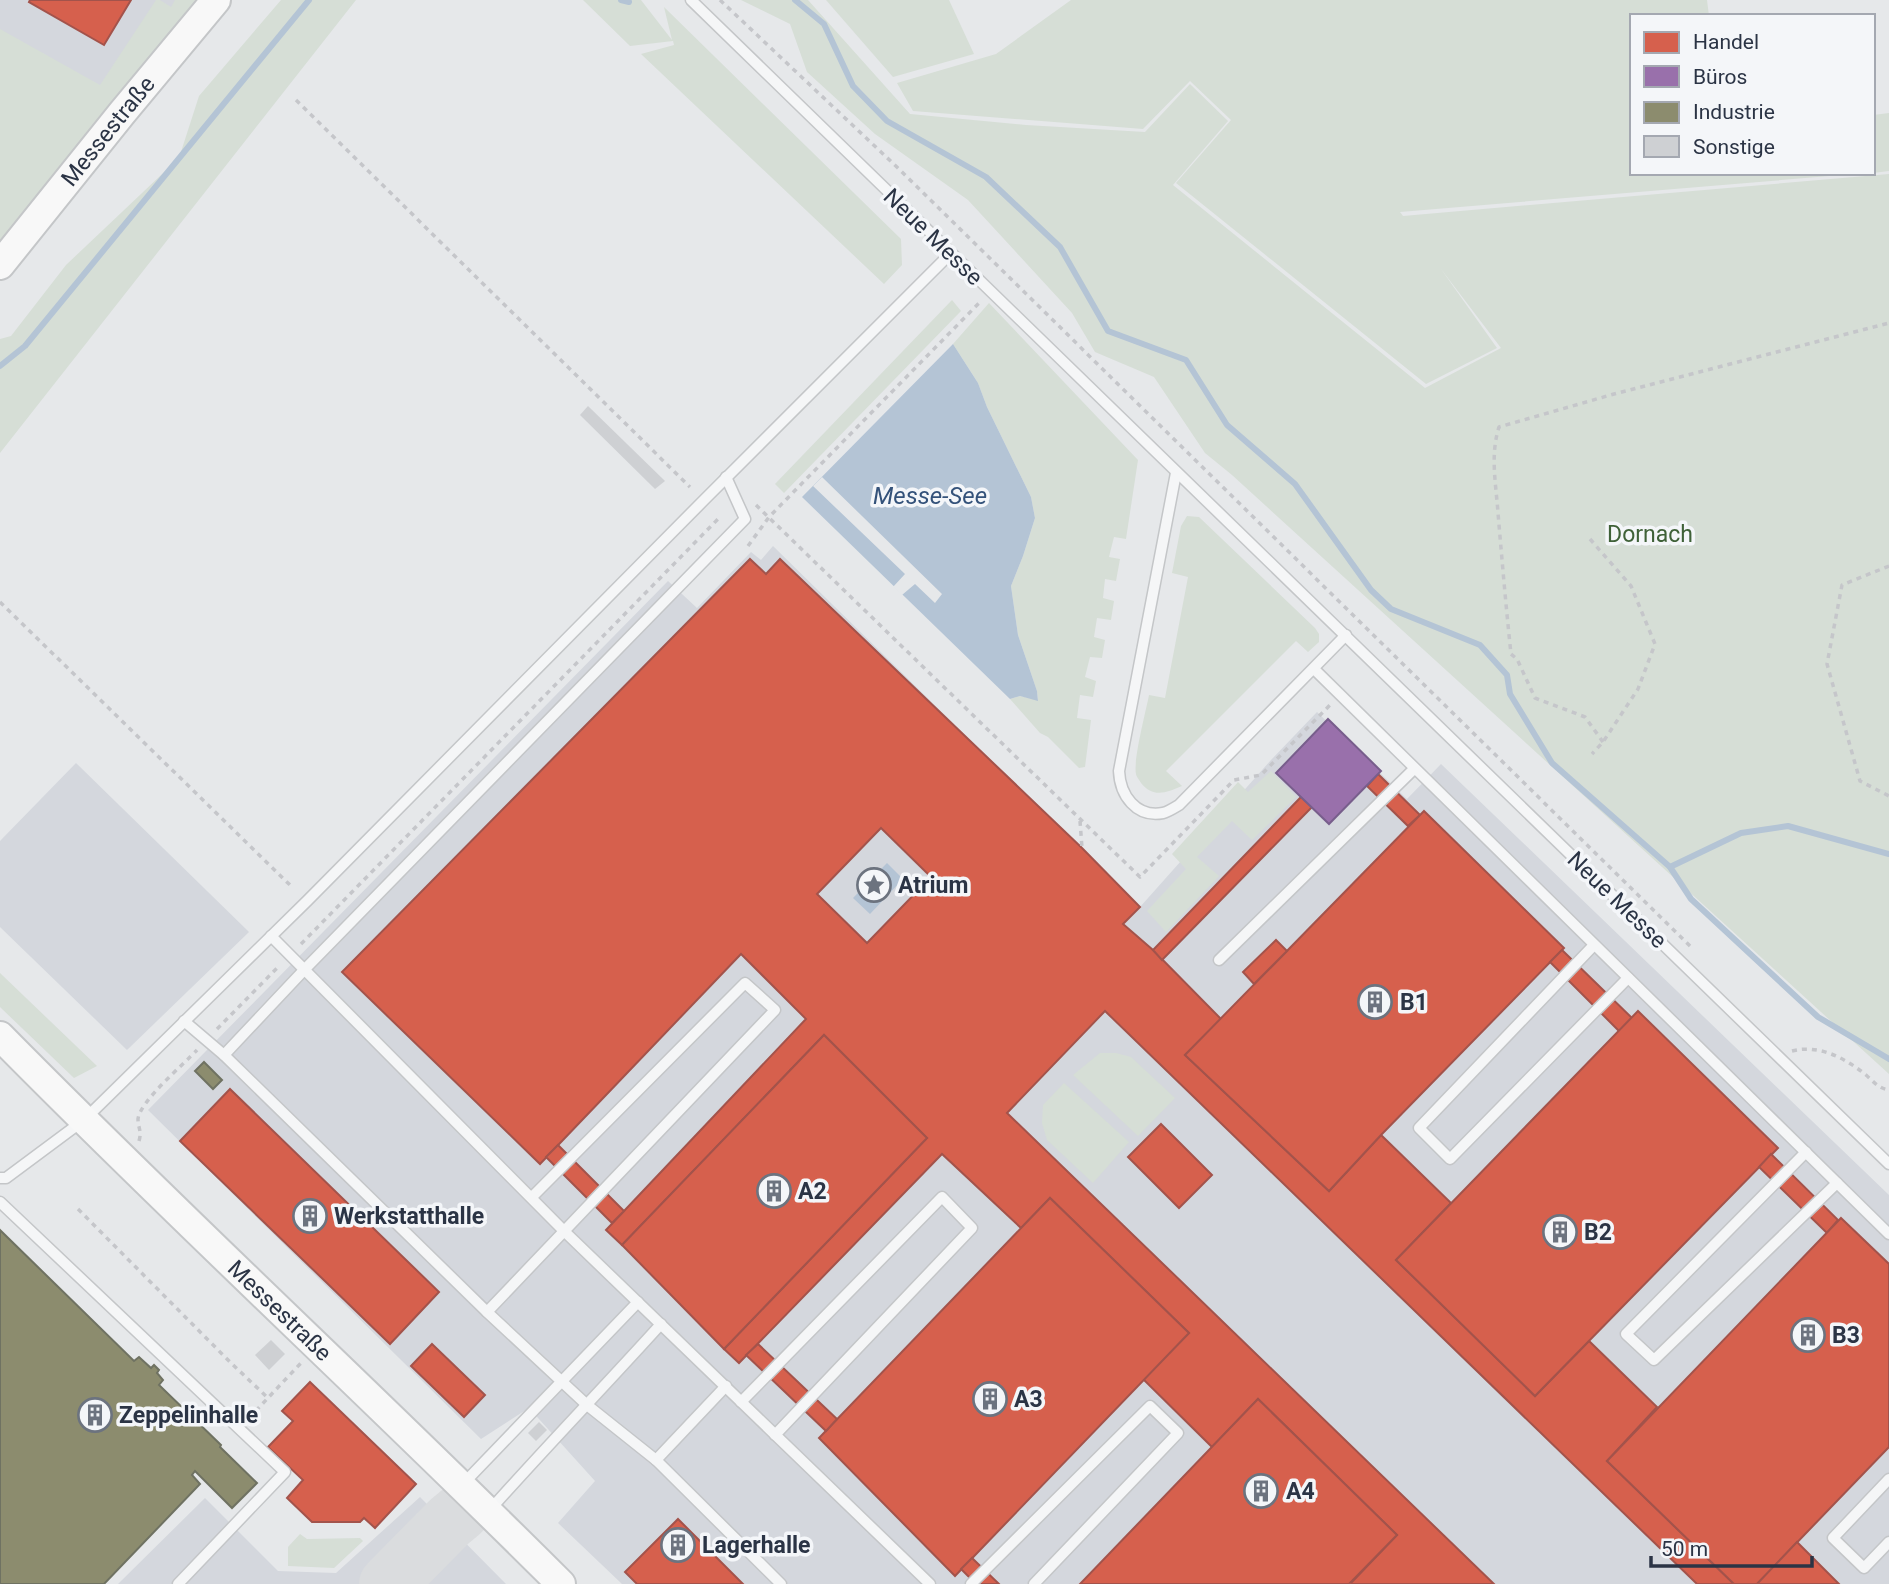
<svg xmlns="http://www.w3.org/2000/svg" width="1889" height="1584" font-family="Roboto,sans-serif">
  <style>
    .built { fill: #d4d7dd }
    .green { fill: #d6ded6 }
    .water { fill: #b4c4d5 }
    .pier { fill: #e6e8ea }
    .shops { fill: #d6604d; stroke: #a3534b; stroke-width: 2; fill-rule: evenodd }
    .offices { fill: #9970ab; stroke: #785e8c; stroke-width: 2 }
    .industry { fill: #8c8c6e; stroke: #6f7262; stroke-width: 2 }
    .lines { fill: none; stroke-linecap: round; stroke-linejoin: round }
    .stream { stroke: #b4c4d5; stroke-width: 6 }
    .taxiway { stroke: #dadcde; stroke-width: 58 }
    .building { fill: #ced0d3 }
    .lane-casing { stroke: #c4c6c8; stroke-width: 13 }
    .secondary-casing { stroke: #c4c6c8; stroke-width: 32 }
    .path { stroke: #c5c6ca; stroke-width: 3.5; stroke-dasharray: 5 5; stroke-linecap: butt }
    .lane { stroke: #f5f6f7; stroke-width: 10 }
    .secondary { stroke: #f8f8f8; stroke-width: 28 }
    .labels { text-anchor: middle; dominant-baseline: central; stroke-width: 7; stroke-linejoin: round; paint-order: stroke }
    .street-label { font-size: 23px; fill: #2b3445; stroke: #f4f6f9 }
    .park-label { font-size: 23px; fill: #3f6138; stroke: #f4f6f9 }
    .poi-label { font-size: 23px; font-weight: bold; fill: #2b3445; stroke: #f4f6f9; text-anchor: start }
    .water-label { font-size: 24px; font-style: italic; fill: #34527a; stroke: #f4f6f9 }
  </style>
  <rect width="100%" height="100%" fill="#e6e8ea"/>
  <g class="built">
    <path d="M 0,0 L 200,0 L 0,248 Z"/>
    <path d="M 773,546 L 1140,907 L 1271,760 L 1317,712 L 1407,799 L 1441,764 L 1889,1195 L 1889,1584 L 622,1584 L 558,1523 L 595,1481 L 529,1408 L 481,1439 L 148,1110 L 668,581 L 697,608 L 751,552 L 761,560 Z"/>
    <path d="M 76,763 L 249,932 L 127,1050 L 0,927 L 0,841 Z"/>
    <path d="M 420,1497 L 506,1584 L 118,1584 L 205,1498 L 278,1571 L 336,1573 Z"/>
  </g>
  <g class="green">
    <path d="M 156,0 L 160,0 L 171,7 L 175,0 L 200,0 L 0,248 L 0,29 L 100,85 Z"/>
    <path d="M 281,0 L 356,0 L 0,453 L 0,339 L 11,336 L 66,265 L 179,158 L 199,96 Z"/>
    <path d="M 583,0 L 641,0 L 672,40 L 664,7 L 901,239 L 902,265 L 884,284 L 641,54 L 674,45 L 673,41 L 630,46 Z"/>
    <path d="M 741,0 L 808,0 L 910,114 L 1026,125 L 1145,132 L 1190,84 L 1228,121 L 1173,185 L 1425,388 L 1501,348 L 1441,269 L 1497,348 L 1426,384 L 1176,183 L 1231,120 L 1190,81 L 1143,129 L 913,111 L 897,83 L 996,54 L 1071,0 L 1707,0 L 1709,16 L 1632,16 L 1632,173 L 1865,173 L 1400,212 L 1403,216 L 1889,174 L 1889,1074 L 1232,475 L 1205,453 L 1154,377 L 1095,352 L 1072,313 L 968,200 L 875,134 L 807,72 L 790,24 Z"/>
    <path d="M 826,0 L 949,0 L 974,54 L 893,77 Z"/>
    <path d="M 1889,113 L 1889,171 L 1873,173 L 1873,115 Z"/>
    <path d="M 952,300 L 961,311 L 784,493 L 775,484 Z"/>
    <path d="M 989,303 L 1138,460 L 1126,539 L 1114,537 L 1109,557 L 1120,559 L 1116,581 L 1105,579 L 1103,598 L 1114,601 L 1111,620 L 1097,618 L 1094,637 L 1105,640 L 1102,658 L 1090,657 L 1085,677 L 1096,681 L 1093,697 L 1080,695 L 1077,718 L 1091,720 L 1085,767 L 1079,768 L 1048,737 L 1040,733 L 1010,699 L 1020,696 L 1038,700 L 1037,691 L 1018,635 L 1011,586 L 1023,556 L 1035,518 L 1031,497 L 987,407 L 978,383 L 953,344 Z"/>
    <path d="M 1187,516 L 1199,517 L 1315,628 L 1319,634 L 1319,642 L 1308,652 L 1296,641 L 1166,771 L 1182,786 C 1166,793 1153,798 1141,783 C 1140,781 1136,776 1136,774 C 1133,760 1146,711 1149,695 L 1165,698 L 1188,577 L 1172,573 L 1181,526 Z"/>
    <path d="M 1271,771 L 1296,797 L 1252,840 L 1232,821 L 1197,857 L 1219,876 L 1166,932 L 1147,911 L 1186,869 L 1172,854 L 1238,782 L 1248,792 Z"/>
    <path d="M 0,973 L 97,1066 L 74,1078 L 0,1007 Z"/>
    <path d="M 1100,1053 L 1116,1053 L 1131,1057 L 1175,1098 L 1138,1136 L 1073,1075 Z"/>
    <path d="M 1064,1083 L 1129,1142 L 1093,1183 L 1047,1140 L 1042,1123 L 1043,1105 Z"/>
    <path d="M 300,1534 L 307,1539 L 360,1538 L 363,1541 L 334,1568 L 288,1566 L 288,1547 Z"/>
  </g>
  <g class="water">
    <path d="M 953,344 L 978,383 L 987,407 L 1031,497 L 1035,518 L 1023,556 L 1011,586 L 1018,635 L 1037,691 L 1038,701 L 1020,696 L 1010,699 L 802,497 Z"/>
    <path d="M 887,863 L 903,879 L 870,914 L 853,898 Z"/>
  </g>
  <path class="pier" d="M 822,477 L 942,594 L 935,603 L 915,584 L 902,595 L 893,587 L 905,574 L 813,486 Z"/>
  <g class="shops">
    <path d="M 30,0 L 131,0 L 104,45 L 29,2 Z"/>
    <path d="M 750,559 L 766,574 L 780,559 L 1082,848 L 1140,907 L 1123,924 L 1153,950 L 1221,1019 L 1185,1055 L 1329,1191 L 1381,1135 L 1451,1203 L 1396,1260 L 1535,1396 L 1589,1341 L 1657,1407 L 1607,1461 L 1734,1584 L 1697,1584 L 1105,1011 L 1007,1113 L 1494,1584 L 1352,1584 L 1351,1583 L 1397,1535 L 1258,1399 L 1212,1447 L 1143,1379 L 1189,1333 L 1050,1198 L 1021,1228 L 942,1154 L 739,1363 L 724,1349 L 927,1138 L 824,1035 L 622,1245 L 606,1230 L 806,1019 L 741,954 L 540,1164 L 342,972 ZM 881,828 L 931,877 L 867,943 L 817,894 Z"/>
    <path d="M 1378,774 L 1420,815 L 1408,826 L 1367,786 Z"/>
    <path d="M 1301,797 L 1312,807 L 1162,960 L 1153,950 Z"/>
    <path d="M 1424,811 L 1564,948 L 1381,1135 L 1329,1191 L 1185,1055 Z"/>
    <path d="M 1276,940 L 1287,951 L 1254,984 L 1243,972 Z"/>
    <path d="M 1562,950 L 1632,1018 L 1619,1031 L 1550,962 Z"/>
    <path d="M 1638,1011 L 1778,1148 L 1535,1396 L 1396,1260 Z"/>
    <path d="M 824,1035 L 927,1138 L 724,1349 L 622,1245 Z"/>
    <path d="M 230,1089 L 439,1292 L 390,1344 L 180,1141 Z"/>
    <path d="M 1161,1124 L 1212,1175 L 1179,1208 L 1128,1157 Z"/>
    <path d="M 558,1145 L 624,1211 L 612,1223 L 546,1157 Z"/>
    <path d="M 1771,1154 L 1838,1220 L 1827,1233 L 1759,1167 Z"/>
    <path d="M 1050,1198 L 1189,1333 L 955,1576 L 819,1438 Z"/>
    <path d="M 1841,1218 L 1889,1264 L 1889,1447 L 1757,1584 L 1734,1584 L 1607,1461 Z"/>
    <path d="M 432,1344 L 485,1395 L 464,1417 L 411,1366 Z"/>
    <path d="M 758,1344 L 837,1419 L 826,1431 L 746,1355 Z"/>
    <path d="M 310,1382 L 416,1484 L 375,1528 L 364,1518 L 360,1522 L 312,1522 L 287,1498 L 303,1480 L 268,1447 L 293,1421 L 282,1411 Z"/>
    <path d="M 1258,1399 L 1397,1535 L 1349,1584 L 1080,1584 Z"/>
    <path d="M 678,1519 L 743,1584 L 637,1584 L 625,1572 Z"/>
    <path d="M 1797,1542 L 1839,1584 L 1757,1584 Z"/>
    <path d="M 972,1558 L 999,1584 L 976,1584 L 961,1569 Z"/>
  </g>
  <path class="offices" d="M 1328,719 L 1381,771 L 1329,824 L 1276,773 Z"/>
  <g class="industry">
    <path d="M 204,1062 L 222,1080 L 213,1089 L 195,1071 Z"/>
    <path d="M 0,1230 L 134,1361 L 139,1357 L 151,1368 L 154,1365 L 159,1370 L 157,1373 L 163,1380 L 159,1385 L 221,1445 L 220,1447 L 257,1483 L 232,1508 L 195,1471 L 192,1475 L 200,1484 L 104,1584 L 0,1584 Z"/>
  </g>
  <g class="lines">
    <g class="stream">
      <path d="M 621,0 L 629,2"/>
      <path d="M 795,0 L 824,24 L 853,86 L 887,121 L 986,177 L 1060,247 L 1108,331 L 1186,360 L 1227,425 L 1295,484 L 1371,590 L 1391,609 L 1480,645 L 1507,675 L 1510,694 L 1552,763 L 1670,867 L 1691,899 L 1818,1017 L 1889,1059"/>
      <path d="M 0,366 L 25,346 L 309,0"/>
      <path d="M 1670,867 L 1741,833 L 1788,826 L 1889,854"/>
    </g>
    <path class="taxiway" d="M 388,1584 L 449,1522 L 461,1512"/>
  </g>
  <g class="building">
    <path d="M 588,406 L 665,481 L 655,489 L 580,415 Z"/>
    <path d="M 271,1340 L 285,1354 L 269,1370 L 255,1355 Z"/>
    <path d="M 539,1422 L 547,1430 L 536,1441 L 528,1433 Z"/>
  </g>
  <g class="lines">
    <g class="lane-casing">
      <g id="lane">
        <path d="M 691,0 L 1889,1164"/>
        <path d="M 1176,473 L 1119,771 C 1120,795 1136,818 1163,813 C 1168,812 1174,808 1179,805 L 1346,635"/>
        <path d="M 726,477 L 745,519 L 305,969 L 224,1055 L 487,1312 L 587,1405 L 656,1460 L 781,1584"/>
        <path d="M 1314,669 L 1889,1234"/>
        <path d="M 271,936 L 564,1231 L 930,1584"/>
        <path d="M 1594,945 L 1419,1128 L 1450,1159 L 1628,978"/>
        <path d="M 1219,960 L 1414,769"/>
        <path d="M 184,1021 L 224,1055"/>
        <path d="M 1806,1152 L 1626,1334 L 1654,1360 L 1837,1183"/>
        <path d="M 0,1178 L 6,1178 L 84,1120 L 307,901 L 704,500 L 950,254"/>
        <path d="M 0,1202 L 285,1472 L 178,1584"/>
        <path d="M 487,1312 L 775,1010 L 745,983 L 532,1197"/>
        <path d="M 741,1402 L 942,1197 L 972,1228 L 775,1435"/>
        <path d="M 656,1460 L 726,1386"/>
        <path d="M 1889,1479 L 1833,1538 L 1864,1568 L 1889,1542"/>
        <path d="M 464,1483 L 638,1302"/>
        <path d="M 489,1511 C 545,1448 604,1387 661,1324"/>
        <path d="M 971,1584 L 1150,1406 L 1178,1433 L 1034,1584"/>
      </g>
    </g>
    <g class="secondary-casing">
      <g id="secondary">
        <path id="s1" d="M 0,265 L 122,113 L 216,0"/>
        <path id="s2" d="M 0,1036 C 183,1222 376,1399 561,1584"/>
      </g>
    </g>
    <g class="path">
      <path d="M 720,0 L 899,169 L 1691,947"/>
      <path d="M 296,100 L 690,487"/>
      <path d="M 756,505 L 1140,877 L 1234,780 L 1261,775 L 1331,704"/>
      <path d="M 1590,539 L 1631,586 L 1655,644 L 1638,689 L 1603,742 L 1592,754"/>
      <path d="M 748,546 L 769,517 L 981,301"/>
      <path d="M 1889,566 L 1842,585 L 1827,664 L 1860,781 L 1889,796"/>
      <path d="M 0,602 L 291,886"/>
      <path d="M 1603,742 L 1585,717 L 1535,698 L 1517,659 L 1511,654 C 1506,607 1502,560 1498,513 C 1496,484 1490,455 1499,427 L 1614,394 L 1889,323"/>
      <path d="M 1080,821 L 1082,848"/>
      <path d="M 301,944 L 719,518"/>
      <path d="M 217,1029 L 280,965"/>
      <path d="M 1792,1051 C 1819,1044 1845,1058 1866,1075 C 1874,1082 1878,1088 1889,1090"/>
      <path d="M 139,1141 C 142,1131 138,1128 138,1119 C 140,1101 184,1064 197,1050"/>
      <path d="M 78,1209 L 230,1362 L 268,1398"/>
      <path d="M 249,1418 L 301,1363"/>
    </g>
    <use href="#lane" class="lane"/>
    <use href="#secondary" class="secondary"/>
  </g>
  <defs>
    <g id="sight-ring" transform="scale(1.75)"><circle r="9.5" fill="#f4f6f9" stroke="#6c737f" stroke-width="1.5"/><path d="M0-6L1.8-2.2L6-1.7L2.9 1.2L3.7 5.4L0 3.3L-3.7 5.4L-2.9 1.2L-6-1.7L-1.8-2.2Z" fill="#6c737f"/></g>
    <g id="building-ring" transform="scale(1.75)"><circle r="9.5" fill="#f4f6f9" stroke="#6c737f" stroke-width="1.5"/><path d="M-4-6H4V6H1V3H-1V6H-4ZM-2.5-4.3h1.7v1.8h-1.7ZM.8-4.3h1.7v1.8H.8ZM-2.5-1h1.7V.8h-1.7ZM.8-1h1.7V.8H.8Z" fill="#6c737f"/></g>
  </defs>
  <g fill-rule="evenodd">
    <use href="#sight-ring" x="874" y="885"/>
    <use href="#building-ring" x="1375" y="1002"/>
    <use href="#building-ring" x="774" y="1191"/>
    <use href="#building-ring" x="310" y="1216"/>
    <use href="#building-ring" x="1560" y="1232"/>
    <use href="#building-ring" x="1808" y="1335"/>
    <use href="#building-ring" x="990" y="1399"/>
    <use href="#building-ring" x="95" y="1415"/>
    <use href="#building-ring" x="1261" y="1491"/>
    <use href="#building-ring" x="678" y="1545"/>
  </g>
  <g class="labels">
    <g class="street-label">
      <text stroke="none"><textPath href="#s1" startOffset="172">Messestraße</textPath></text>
      <text transform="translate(933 237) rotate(44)">Neue Messe</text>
      <text transform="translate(1617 900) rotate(44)">Neue Messe</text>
      <text stroke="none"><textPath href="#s2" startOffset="392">Messestraße</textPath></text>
    </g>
    <g class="park-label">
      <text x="1650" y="534">Dornach</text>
    </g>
    <g class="poi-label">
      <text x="898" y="885">Atrium</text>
      <text x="1400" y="1002">B1</text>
      <text x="798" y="1191">A2</text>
      <text x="334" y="1216">Werkstatthalle</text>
      <text x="1584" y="1232">B2</text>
      <text x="1832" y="1335">B3</text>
      <text x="1014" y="1399">A3</text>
      <text x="119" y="1415">Zeppelinhalle</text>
      <text x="1286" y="1491">A4</text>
      <text x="702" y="1545">Lagerhalle</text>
    </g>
    <g class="water-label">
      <text x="930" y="496">Messe-See</text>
    </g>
  </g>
  <rect x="1630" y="14" width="245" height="161" fill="#f4f6f9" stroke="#a4a8b1" stroke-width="2"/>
  <rect x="1644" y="32" width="35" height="21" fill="#d6604d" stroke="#a4a8b1" stroke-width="2"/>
  <text x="1693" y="49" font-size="21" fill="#2b3445">Handel</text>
  <rect x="1644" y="66" width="35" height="21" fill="#9970ab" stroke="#a4a8b1" stroke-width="2"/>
  <text x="1693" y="84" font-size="21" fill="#2b3445">Büros</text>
  <rect x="1644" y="102" width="35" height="21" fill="#8c8c6e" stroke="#a4a8b1" stroke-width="2"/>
  <text x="1693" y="119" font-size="21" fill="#2b3445">Industrie</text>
  <rect x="1644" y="136" width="35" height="21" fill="#ced0d3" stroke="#a4a8b1" stroke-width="2"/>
  <text x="1693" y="154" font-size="21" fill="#2b3445">Sonstige</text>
  <path d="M1651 1556v10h161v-10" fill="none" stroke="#2b3445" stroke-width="3.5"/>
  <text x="1661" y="1556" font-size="21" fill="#2b3445" stroke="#f4f6f9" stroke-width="5" paint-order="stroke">50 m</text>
</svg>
